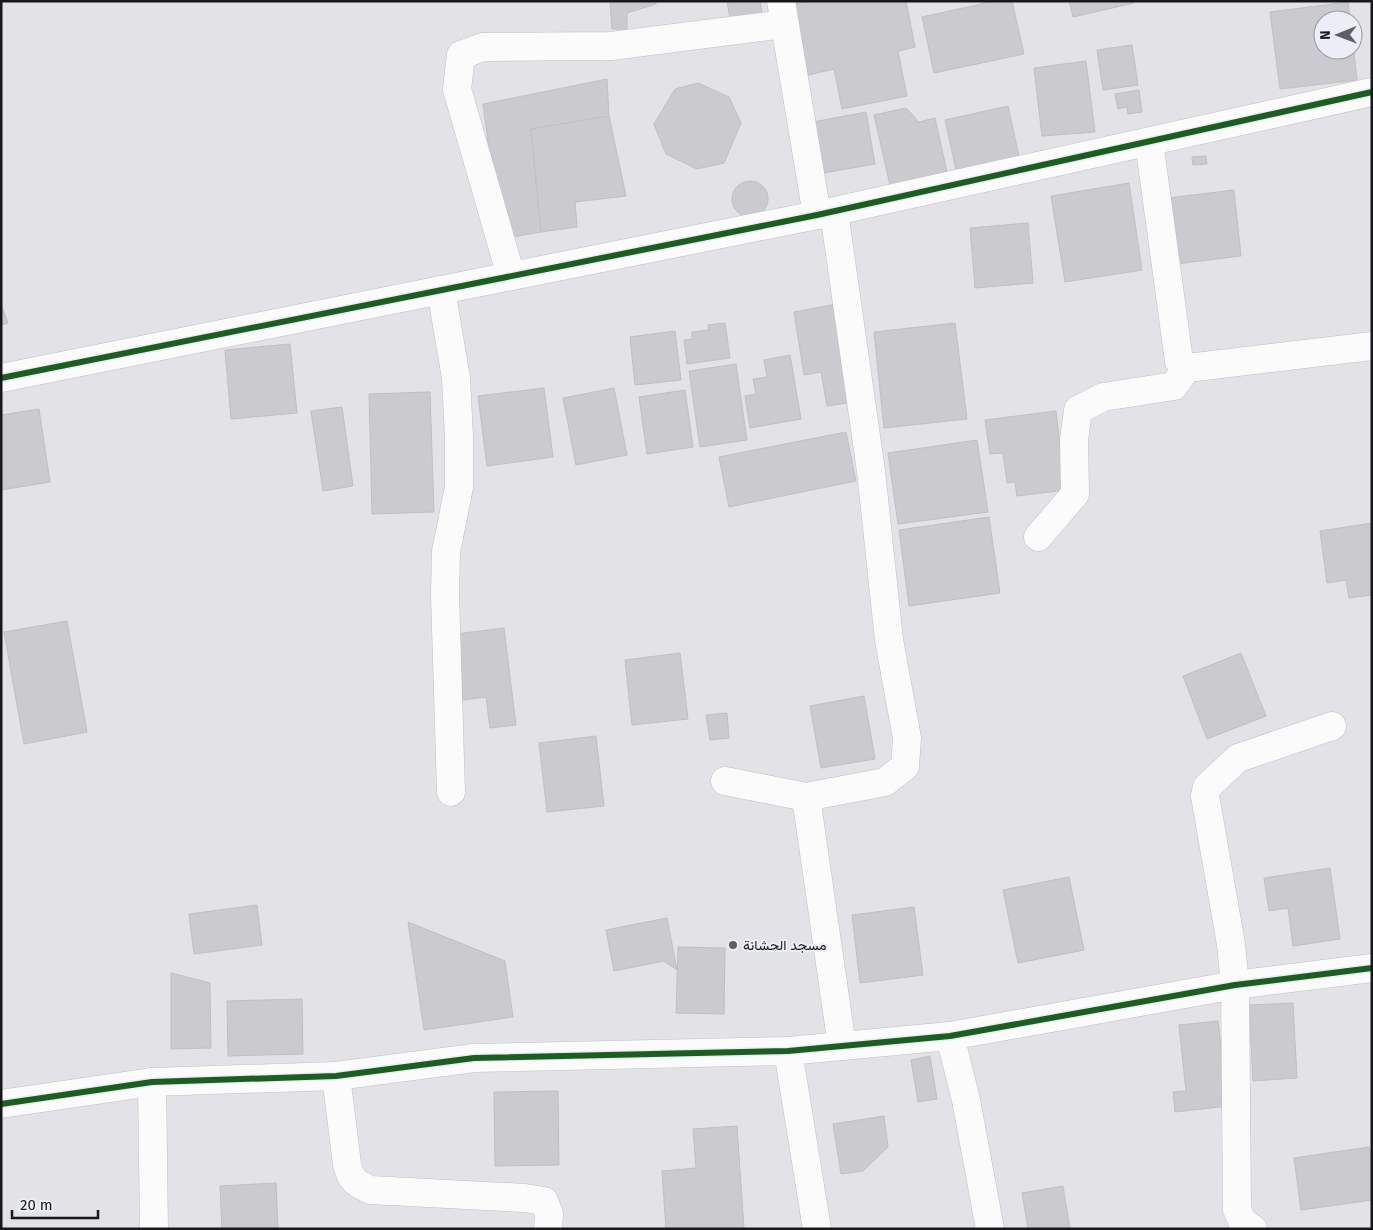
<svg xmlns="http://www.w3.org/2000/svg" width="1373" height="1230" font-family="'Fira Sans',Vazirmatn,sans-serif">
  <style>
    .building { fill: #cbcbcf; stroke: #c0c0c3 }
    .lines { fill: none; stroke-linecap: round; stroke-linejoin: round }
    .minor-casing { stroke: #c0c0c4; stroke-width: 29 }
    .minor { stroke: #fbfbfb; stroke-width: 28 }
    .cycleway-casing { stroke: #eceef7; stroke-width: 9 }
    .cycleway { stroke: #1b5e20; stroke-width: 6 }
    .poi-dot { fill: #5e5f62; stroke: #eceef7; stroke-width: 2 }
    .labels { text-anchor: middle; dominant-baseline: central; stroke-width: 4; stroke-linejoin: round; paint-order: stroke }
    .poi-label { font-size: 14px; fill: #17181b; stroke: #eceef7; text-anchor: start }
  </style>
  <rect width="100%" height="100%" fill="#e2e2e7"/>
  <g class="building">
    <path d="M 610,1 L 656,1 L 656,4 L 627,13 L 627,29 L 612,29 Z"/>
    <path d="M 727,1 L 760,1 L 764,24 L 732,30 Z"/>
    <path d="M 807,1 L 906,1 L 915,47 L 898,51 L 907,96 L 842,109 L 834,69 L 800,77 L 785,6 Z"/>
    <path d="M 995,1 L 1012,1 L 1024,54 L 934,73 L 922,17 Z"/>
    <path d="M 1069,1 L 1133,1 L 1134,3 L 1073,17 Z"/>
    <path d="M 1348,2 L 1350,20 L 1323,20 L 1323,50 L 1353,50 L 1353,44 L 1357,80 L 1280,89 L 1270,12 Z"/>
    <path d="M 1132,45 L 1138,85 L 1103,90 L 1097,50 Z"/>
    <path d="M 1086,61 L 1095,132 L 1042,136 L 1034,68 Z"/>
    <path d="M 607,79 L 609,116 L 531,129 L 541,232 L 501,239 L 483,104 Z"/>
    <path d="M 698,83 L 729,97 L 741,123 L 724,163 L 697,169 L 666,154 L 654,124 L 675,89 Z"/>
    <path d="M 1139,90 L 1142,112 L 1128,114 L 1127,107 L 1118,109 L 1115,94 Z"/>
    <path d="M 1008,106 L 1021,165 L 958,179 L 945,120 Z"/>
    <path d="M 906,108 L 919,122 L 935,118 L 947,172 L 890,185 L 874,115 Z"/>
    <path d="M 866,112 L 875,164 L 818,174 L 808,123 Z"/>
    <path d="M 609,116 L 626,196 L 575,202 L 577,227 L 541,232 L 531,129 Z"/>
    <path d="M 1206,156 L 1207,164 L 1193,165 L 1192,157 Z"/>
    <circle cx="750" cy="199" r="18"/>
    <path d="M 1129,183 L 1142,270 L 1065,282 L 1051,196 Z"/>
    <path d="M 1234,190 L 1241,256 L 1176,264 L 1168,198 Z"/>
    <path d="M 1028,223 L 1033,283 L 975,288 L 970,228 Z"/>
    <path d="M 1,304 L 8,323 L 1,325 Z"/>
    <path d="M 837,304 L 853,402 L 827,406 L 821,372 L 804,375 L 794,312 Z"/>
    <path d="M 725,323 L 730,358 L 687,364 L 684,340 L 692,339 L 692,332 L 709,330 L 708,325 Z"/>
    <path d="M 955,323 L 967,419 L 884,428 L 874,332 Z"/>
    <path d="M 675,331 L 681,380 L 635,385 L 630,337 Z"/>
    <path d="M 290,344 L 297,413 L 231,419 L 225,350 Z"/>
    <path d="M 790,355 L 801,419 L 750,428 L 745,396 L 756,394 L 753,379 L 767,377 L 764,360 Z"/>
    <path d="M 736,364 L 747,440 L 700,447 L 689,371 Z"/>
    <path d="M 544,388 L 553,457 L 487,466 L 478,396 Z"/>
    <path d="M 614,388 L 627,455 L 576,465 L 563,398 Z"/>
    <path d="M 685,390 L 693,447 L 647,454 L 639,397 Z"/>
    <path d="M 430,392 L 434,512 L 372,514 L 369,394 Z"/>
    <path d="M 342,407 L 353,486 L 323,491 L 311,411 Z"/>
    <path d="M 39,409 L 50,482 L 1,490 L 1,415 Z"/>
    <path d="M 1056,411 L 1065,490 L 1017,496 L 1015,482 L 1007,483 L 1003,453 L 990,454 L 985,420 Z"/>
    <path d="M 846,432 L 856,481 L 729,507 L 719,457 Z"/>
    <path d="M 977,440 L 988,512 L 898,524 L 888,453 Z"/>
    <path d="M 989,517 L 1000,593 L 909,606 L 899,530 Z"/>
    <path d="M 1372,523 L 1372,595 L 1349,598 L 1346,580 L 1327,583 L 1320,531 Z"/>
    <path d="M 67,621 L 87,732 L 24,744 L 4,632 Z"/>
    <path d="M 504,628 L 516,725 L 490,728 L 486,697 L 463,700 L 456,634 Z"/>
    <path d="M 680,653 L 688,719 L 632,725 L 625,660 Z"/>
    <path d="M 1241,653 L 1266,716 L 1207,739 L 1183,676 Z"/>
    <path d="M 864,696 L 875,759 L 821,768 L 810,706 Z"/>
    <path d="M 727,713 L 729,738 L 710,740 L 706,715 Z"/>
    <path d="M 596,736 L 604,806 L 547,812 L 539,743 Z"/>
    <path d="M 1330,868 L 1340,939 L 1293,946 L 1288,908 L 1269,911 L 1264,878 Z"/>
    <path d="M 1069,877 L 1084,950 L 1018,963 L 1003,890 Z"/>
    <path d="M 257,905 L 262,945 L 194,954 L 189,914 Z"/>
    <path d="M 914,907 L 923,975 L 860,983 L 852,915 Z"/>
    <path d="M 667,918 L 677,970 L 664,961 L 614,971 L 606,930 Z"/>
    <path d="M 408,922 L 505,961 L 513,1017 L 424,1030 Z"/>
    <path d="M 678,947 L 725,948 L 724,1014 L 676,1013 Z"/>
    <path d="M 171,973 L 210,983 L 211,1048 L 171,1049 Z"/>
    <path d="M 302,999 L 303,1054 L 228,1056 L 227,1001 Z"/>
    <path d="M 1293,1003 L 1297,1078 L 1253,1081 L 1249,1005 Z"/>
    <path d="M 1218,1021 L 1228,1106 L 1175,1112 L 1173,1092 L 1186,1091 L 1179,1025 Z"/>
    <path d="M 930,1056 L 937,1099 L 918,1102 L 911,1060 Z"/>
    <path d="M 558,1091 L 559,1165 L 495,1166 L 494,1092 Z"/>
    <path d="M 884,1116 L 888,1147 L 863,1171 L 841,1174 L 833,1124 Z"/>
    <path d="M 737,1126 L 744,1229 L 666,1229 L 662,1171 L 696,1168 L 693,1129 Z"/>
    <path d="M 1369,1147 L 1372,1165 L 1372,1200 L 1301,1210 L 1294,1158 Z"/>
    <path d="M 276,1183 L 278,1229 L 222,1229 L 220,1186 Z"/>
    <path d="M 1063,1186 L 1070,1229 L 1028,1229 L 1022,1193 Z"/>
  </g>
  <g class="lines">
    <g class="minor-casing">
      <g id="minor">
        <path d="M 781,1 L 817,215"/>
        <path d="M 1149,142 L 1179,361 L 1187,367 L 1196,367 L 1372,346"/>
        <path d="M 511,276 L 457,89 L 461,55 L 483,47 L 611,46 L 784,24"/>
        <path d="M 441,290 L 456,378 L 459,437 L 459,487 L 446,552 L 445,594 L 451,792"/>
        <path d="M 1,378 L 817,215 L 1372,92"/>
        <path d="M 1038,537 L 1075,494 L 1074,440 L 1078,410 L 1103,397 L 1174,386 L 1187,367"/>
        <path d="M 725,781 L 806,797 L 885,782 L 905,766 L 907,738 L 889,640 L 871,471 L 834,212"/>
        <path d="M 806,797 L 842,1046"/>
        <path d="M 950,1036 L 966,1100 L 990,1229"/>
        <path d="M 788,1051 L 817,1229"/>
        <path d="M 336,1076 L 347,1164 C 351,1181 355,1182 370,1190 L 525,1198 L 544,1201 L 549,1214 L 548,1229"/>
        <path d="M 152,1082 L 154,1229"/>
        <path d="M 1,1104 L 152,1082 L 336,1076 L 474,1058 L 788,1051 L 950,1036 L 1235,985 L 1372,968"/>
        <path d="M 1253,1229 L 1242,1221 L 1237,1209 L 1235,985 L 1231,944 L 1205,796 L 1207,787 L 1238,758 L 1332,726"/>
      </g>
    </g>
    <use href="#minor" class="minor"/>
    <g class="cycleway-casing">
      <g id="cycleway">
        <path d="M 1,378 L 817,215 L 1372,92"/>
        <path d="M 1,1104 L 152,1082 L 336,1076 L 474,1058 L 788,1051 L 950,1036 L 1235,985 L 1372,968"/>
      </g>
    </g>
    <use href="#cycleway" class="cycleway"/>
  </g>
  <circle class="poi-dot" cx="733" cy="945" r="5"/>
  <g class="labels">
    <g class="poi-label">
      <text x="743" y="945">مسجد الحشانة</text>
    </g>
  </g>
  <rect width="1373" height="1230" fill="none" stroke="#17181b" stroke-width="5"/>
  <g transform="translate(1338 35) rotate(269)"><circle r="24" fill="#eceef7" stroke="#97989f"/>
  <path d="M0-4L9 19L0 12L-9 19Z" fill="#5e5f62"/>
  <text y="-8" font-size="14" font-weight="bold" text-anchor="middle" fill="#17181b">N</text>
  </g>
  <path d="M12 1210v8h86v-8" fill="none" stroke="#17181b" stroke-width="2.5"/>
  <text x="20" y="1210" font-size="15" fill="#17181b" stroke="#eceef7" stroke-width="4" paint-order="stroke">20 m</text>
</svg>
